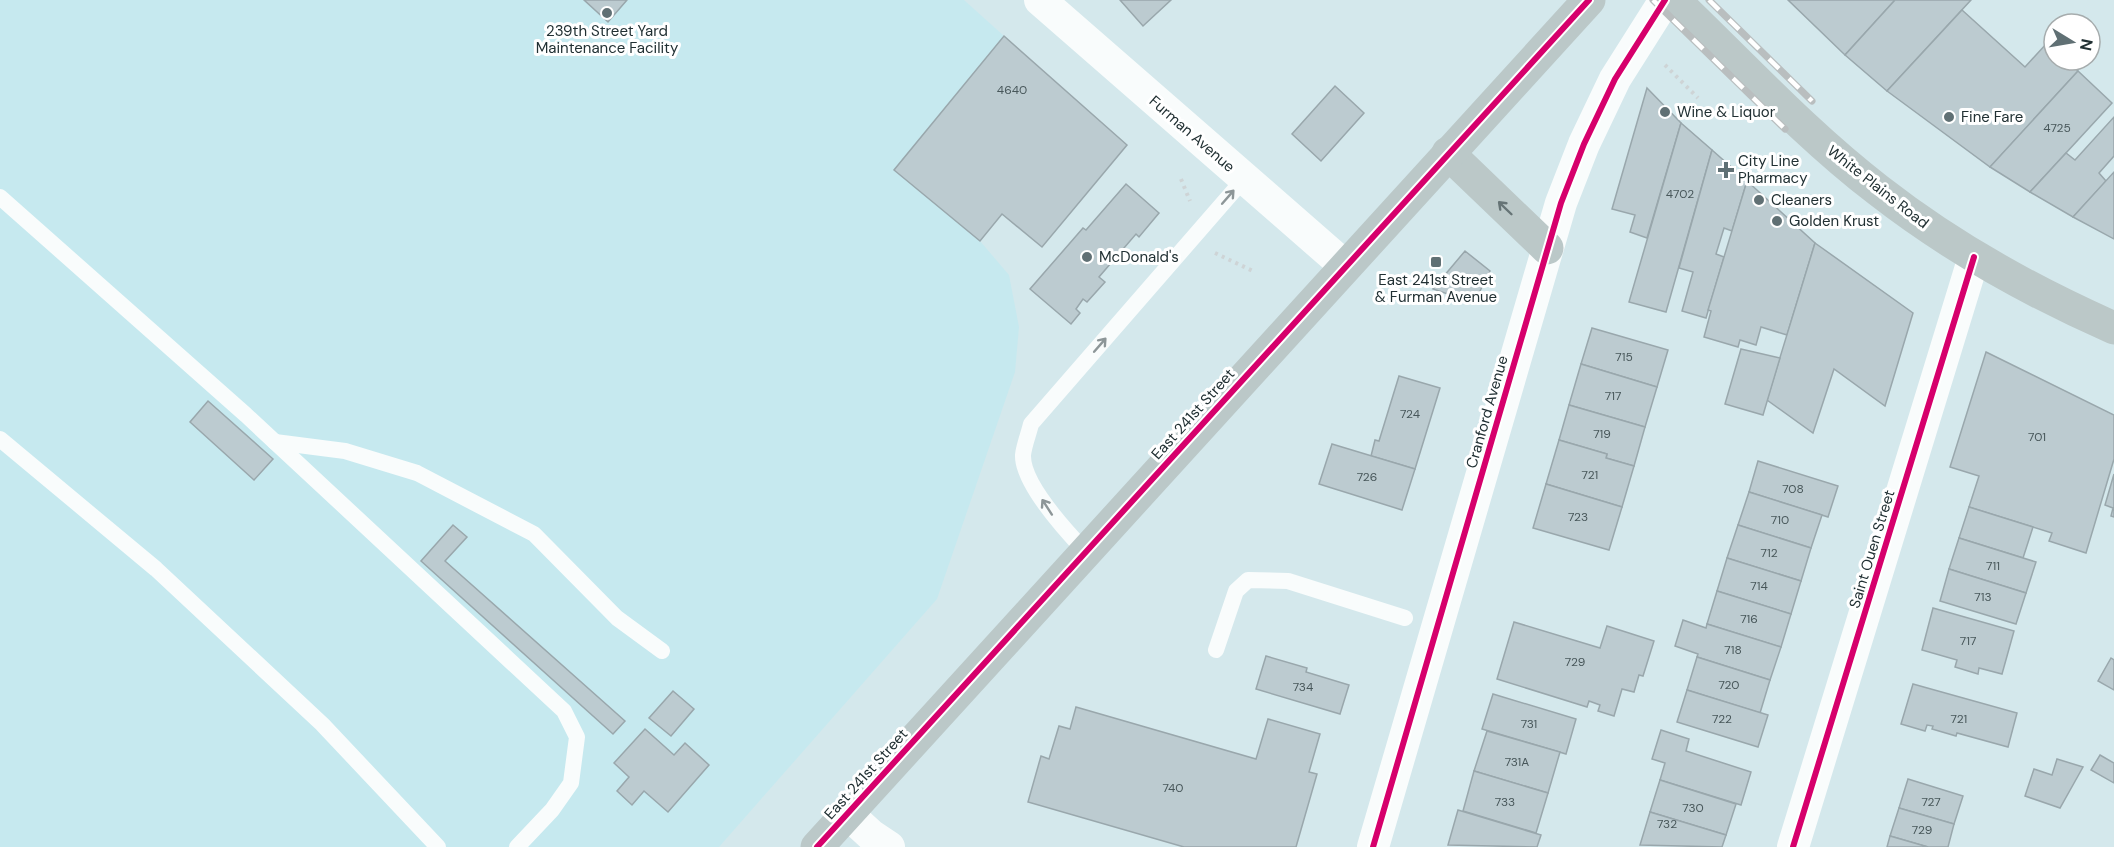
<svg xmlns="http://www.w3.org/2000/svg" width="2114" height="847" font-family="'DM Sans',sans-serif">
  <style>
    .built { fill: #c6e9ef }
    .building { fill: #bccbd0; stroke: #99a7ac; stroke-width: 1.5 }
    .lines { fill: none; stroke-linecap: round; stroke-linejoin: round }
    .path { stroke: #ced4d6; stroke-width: 4; stroke-dasharray: 3 4.5; stroke-linecap: butt }
    .lane { stroke: #f9fcfc; stroke-width: 16 }
    .street { stroke: #f9fcfc; stroke-width: 32 }
    .primary { stroke: #bbc8c8; stroke-width: 33 }
    .rail-casing { stroke: #b9bebf; stroke-width: 7 }
    .rail { stroke: #fff; stroke-width: 4.5; stroke-dasharray: 14; stroke-linecap: butt }
    .cycleway-casing { stroke: #fff; stroke-width: 10 }
    .cycleway { stroke: #d6006c; stroke-width: 6 }
    .oneway { stroke: #8d9698 }
    .oneway2 { stroke: #667476 }
    .poi-dot { fill: #607074; stroke: #fff; stroke-width: 2 }
    .labels { text-anchor: middle; dominant-baseline: central; stroke-width: 6; stroke-linejoin: round; paint-order: stroke }
    .number-label { font-size: 12px; fill: #48575a }
    .poi-label { font-size: 15px; fill: #213033; stroke: #fff; text-anchor: start }
    .street-label { font-size: 15px; fill: #213033; stroke: #fff }
  </style>
  <rect width="100%" height="100%" fill="#d4e8ec"/>
  <path class="built" d="M 0,0 L 964,0 L 1004,36 L 894,170 L 980,241 L 1009,275 L 1019,327 L 1015,372 L 937,599 L 719,847 L 0,847 Z"/>
  <g class="building">
    <path d="M 584,0 L 627,0 L 608,22 Z"/>
    <path d="M 1120,0 L 1171,0 L 1143,26 Z"/>
    <path d="M 1788,0 L 1895,0 L 1845,55 Z"/>
    <path d="M 1895,0 L 1971,0 L 1887,91 L 1845,55 Z"/>
    <path d="M 1962,10 L 2025,67 L 2047,43 L 2054,50 L 2054,60 L 2066,60 L 2078,71 L 1990,167 L 1887,91 Z"/>
    <path d="M 1004,36 L 1127,145 L 1042,247 L 1002,214 L 980,241 L 894,170 Z"/>
    <path d="M 2078,71 L 2112,103 L 2030,192 L 1990,167 Z"/>
    <path d="M 1335,86 L 1364,113 L 1321,161 L 1292,134 Z"/>
    <path d="M 1647,88 L 1681,123 L 1647,238 L 1630,232 L 1635,215 L 1612,209 Z"/>
    <path d="M 2114,117 L 2114,156 L 2099,173 L 2106,181 L 2073,217 L 2030,192 L 2066,153 L 2075,160 Z"/>
    <path d="M 1681,123 L 1712,150 L 1666,312 L 1629,302 Z"/>
    <path d="M 1712,150 L 1747,181 L 1732,231 L 1724,228 L 1716,254 L 1724,257 L 1706,318 L 1682,311 L 1693,272 L 1679,268 Z"/>
    <path d="M 2114,172 L 2114,239 L 2073,217 Z"/>
    <path d="M 1747,181 L 1815,243 L 1787,335 L 1761,327 L 1756,345 L 1740,340 L 1738,347 L 1704,337 L 1711,311 L 1708,310 Z"/>
    <path d="M 1126,184 L 1159,213 L 1139,237 L 1136,234 L 1099,277 L 1105,282 L 1087,302 L 1083,299 L 1076,309 L 1080,313 L 1071,324 L 1030,289 L 1083,228 L 1086,230 Z"/>
    <path d="M 1815,243 L 1913,313 L 1885,406 L 1834,369 L 1813,433 L 1767,400 Z"/>
    <path d="M 1465,251 L 1490,271 L 1474,303 L 1433,289 Z"/>
    <path d="M 1592,328 L 1668,350 L 1657,387 L 1581,364 Z"/>
    <path d="M 1741,349 L 1780,358 L 1763,415 L 1725,404 Z"/>
    <path d="M 1986,352 L 2114,415 L 2114,459 L 2086,553 L 2049,541 L 2052,533 L 1969,507 L 1979,476 L 1950,467 Z"/>
    <path d="M 1581,364 L 1657,387 L 1645,427 L 1569,405 Z"/>
    <path d="M 1399,376 L 1440,388 L 1415,469 L 1371,456 L 1375,440 L 1379,441 Z"/>
    <path d="M 208,401 L 273,459 L 254,480 L 190,422 Z"/>
    <path d="M 1569,405 L 1645,427 L 1634,466 L 1606,458 L 1607,454 L 1559,440 Z"/>
    <path d="M 1559,440 L 1607,454 L 1606,458 L 1634,466 L 1622,507 L 1546,484 Z"/>
    <path d="M 1332,444 L 1415,469 L 1402,510 L 1319,484 Z"/>
    <path d="M 1758,461 L 1838,486 L 1828,517 L 1749,492 Z"/>
    <path d="M 2114,474 L 2114,517 L 2111,516 L 2113,508 L 2105,505 Z"/>
    <path d="M 1546,484 L 1622,507 L 1609,550 L 1533,528 Z"/>
    <path d="M 1749,492 L 1822,515 L 1811,548 L 1738,525 Z"/>
    <path d="M 1969,507 L 2033,527 L 2023,558 L 1959,538 Z"/>
    <path d="M 453,525 L 467,537 L 445,561 L 625,721 L 613,734 L 421,561 Z"/>
    <path d="M 1738,525 L 1811,548 L 1801,581 L 1727,558 Z"/>
    <path d="M 1959,538 L 2036,562 L 2026,593 L 1949,569 Z"/>
    <path d="M 1727,558 L 1801,581 L 1791,614 L 1717,591 Z"/>
    <path d="M 1949,569 L 2026,593 L 2016,624 L 1940,601 Z"/>
    <path d="M 1717,591 L 1791,614 L 1781,647 L 1707,624 Z"/>
    <path d="M 1933,608 L 2014,631 L 2002,674 L 1979,668 L 1978,674 L 1955,667 L 1957,660 L 1922,650 Z"/>
    <path d="M 1683,620 L 1706,628 L 1707,624 L 1781,647 L 1770,680 L 1697,657 L 1698,654 L 1675,646 Z"/>
    <path d="M 1514,622 L 1600,648 L 1607,626 L 1654,641 L 1643,676 L 1639,675 L 1634,692 L 1622,689 L 1614,716 L 1598,711 L 1600,705 L 1589,701 L 1587,707 L 1497,679 Z"/>
    <path d="M 1266,656 L 1307,668 L 1306,672 L 1349,685 L 1340,714 L 1256,689 Z"/>
    <path d="M 1697,657 L 1770,680 L 1760,713 L 1687,690 Z"/>
    <path d="M 2111,658 L 2114,660 L 2114,690 L 2098,681 Z"/>
    <path d="M 1913,684 L 2017,713 L 2008,747 L 1957,733 L 1956,736 L 1932,729 L 1933,726 L 1927,725 L 1925,731 L 1901,724 Z"/>
    <path d="M 1687,690 L 1768,715 L 1758,747 L 1677,722 Z"/>
    <path d="M 673,691 L 694,709 L 671,736 L 649,718 Z"/>
    <path d="M 1493,694 L 1576,719 L 1566,754 L 1482,729 Z"/>
    <path d="M 1076,707 L 1256,759 L 1268,719 L 1320,734 L 1309,772 L 1317,774 L 1296,847 L 1184,847 L 1028,802 L 1041,756 L 1049,759 L 1059,726 L 1070,729 Z"/>
    <path d="M 645,729 L 674,755 L 685,743 L 709,765 L 668,812 L 644,791 L 632,805 L 617,791 L 629,777 L 614,763 Z"/>
    <path d="M 1661,730 L 1689,739 L 1686,751 L 1751,772 L 1741,805 L 1660,780 L 1665,763 L 1652,759 Z"/>
    <path d="M 1487,731 L 1560,752 L 1548,793 L 1474,771 Z"/>
    <path d="M 2100,755 L 2114,763 L 2114,783 L 2091,770 Z"/>
    <path d="M 2057,759 L 2083,767 L 2060,808 L 2025,796 L 2034,769 L 2052,775 Z"/>
    <path d="M 1474,771 L 1548,793 L 1536,833 L 1463,811 Z"/>
    <path d="M 1908,779 L 1963,796 L 1954,824 L 1899,808 Z"/>
    <path d="M 1660,780 L 1736,804 L 1726,835 L 1650,812 Z"/>
    <path d="M 1899,808 L 1954,824 L 1948,847 L 1928,847 L 1890,836 Z"/>
    <path d="M 1458,810 L 1541,835 L 1537,847 L 1448,845 Z"/>
    <path d="M 1650,812 L 1726,835 L 1722,847 L 1640,845 Z"/>
    <path d="M 1890,836 L 1928,847 L 1887,847 Z"/>
  </g>
  <g class="lines">
    <g class="path">
      <path d="M 1665,65 L 1698,98"/>
      <path d="M 1181,179 L 1190,201"/>
      <path d="M 1215,253 L 1255,272"/>
    </g>
    <g class="lane">
      <path d="M 0,197 L 246,415 L 564,711 L 577,737 L 571,783 L 552,810 L 517,847"/>
      <path d="M 0,439 L 156,569 L 322,724 L 438,847"/>
      <path d="M 275,442 L 345,451 L 417,473 L 534,534 L 617,618 L 662,651"/>
      <path d="M 1085,551 C 1066,531 1022,483 1023,455 C 1024,445 1029,433 1031,424 L 1244,179"/>
      <path d="M 1216,650 L 1236,591 L 1248,580 L 1288,581 L 1405,618"/>
    </g>
    <g class="street">
      <path d="M 1040,0 L 1345,266"/>
      <path d="M 847,813 L 871,835 L 889,847"/>
      <path d="M 1373,847 L 1561,203 L 1584,144 L 1615,79 L 1665,0"/>
      <path d="M 1793,847 L 1974,257"/>
    </g>
    <g class="primary">
      <path d="M 1674,0 C 1741,64 1805,134 1878,190 C 1951,247 2030,291 2114,328"/>
      <path d="M 1448,153 L 1547,248"/>
      <path d="M 817,847 L 1589,0"/>
    </g>
    <g class="rail-casing">
      <g id="rail">
        <path d="M 1653,0 L 1785,129"/>
        <path d="M 1709,0 L 1812,101"/>
      </g>
    </g>
    <use href="#rail" class="rail"/>
    <g class="cycleway-casing">
      <g id="cycleway">
        <path d="M 817,847 L 1589,0"/>
        <path d="M 1373,847 L 1561,203 L 1584,144 L 1615,79 L 1665,0"/>
        <path d="M 1793,847 L 1974,257"/>
      </g>
    </g>
    <use href="#cycleway" class="cycleway"/>
  </g>
  <defs><path id="oneway-shaft" d="M-6 0H5M1.5-3L5.5 0L1.5 3" fill="none" stroke-width="1.6" stroke-linecap="round" stroke-linejoin="round" transform="scale(1.5)"/></defs>
  <g class="oneway">
    <use href="#oneway-shaft" transform="translate(1228 197) rotate(-49)"/>
    <use href="#oneway-shaft" transform="translate(1100 345) rotate(-49)"/>
    <use href="#oneway-shaft" transform="translate(1047 507) rotate(-123)"/>
  </g>
  <use class="oneway2" href="#oneway-shaft" transform="translate(1505 208) rotate(-136)"/>
  <g class="poi-dot">
    <circle cx="607" cy="13" r="6"/>
    <circle cx="1665" cy="112" r="6"/>
    <circle cx="1949" cy="117" r="6"/>
    <path d="M1723 161h6v6h6v6h-6v6h-6v-6h-6v-6h6z"/>
    <circle cx="1759" cy="200" r="6"/>
    <circle cx="1777" cy="221" r="6"/>
    <circle cx="1087" cy="257" r="6"/>
    <rect x="1430" y="256" width="12" height="12" rx="3"/>
  </g>
  <g class="labels">
    <g class="number-label">
      <text x="1012" y="90">4640</text>
      <text x="2057" y="128">4725</text>
      <text x="1680" y="194">4702</text>
      <text x="1624" y="357">715</text>
      <text x="1613" y="396">717</text>
      <text x="1410" y="414">724</text>
      <text x="1602" y="434">719</text>
      <text x="2037" y="437">701</text>
      <text x="1590" y="475">721</text>
      <text x="1367" y="477">726</text>
      <text x="1793" y="489">708</text>
      <text x="1578" y="517">723</text>
      <text x="1780" y="520">710</text>
      <text x="1769" y="553">712</text>
      <text x="1993" y="566">711</text>
      <text x="1759" y="586">714</text>
      <text x="1983" y="597">713</text>
      <text x="1749" y="619">716</text>
      <text x="1968" y="641">717</text>
      <text x="1733" y="650">718</text>
      <text x="1575" y="662">729</text>
      <text x="1729" y="685">720</text>
      <text x="1303" y="687">734</text>
      <text x="1722" y="719">722</text>
      <text x="1959" y="719">721</text>
      <text x="1529" y="724">731</text>
      <text x="1517" y="762">731A</text>
      <text x="1173" y="788">740</text>
      <text x="1505" y="802">733</text>
      <text x="1931" y="802">727</text>
      <text x="1693" y="808">730</text>
      <text x="1667" y="824">732</text>
      <text x="1922" y="830">729</text>
    </g>
    <g class="poi-label">
      <text x="607" y="31" text-anchor="middle">239th Street Yard<tspan x="607" dy="17">Maintenance Facility</tspan></text>
      <text x="1677" y="112">Wine &amp; Liquor</text>
      <text x="1961" y="117">Fine Fare</text>
      <text x="1738" y="161">City Line<tspan x="1738" dy="17">Pharmacy</tspan></text>
      <text x="1771" y="200">Cleaners</text>
      <text x="1789" y="221">Golden Krust</text>
      <text x="1099" y="257">McDonald's</text>
      <text x="1436" y="280" text-anchor="middle">East 241st Street<tspan x="1436" dy="17">&amp; Furman Avenue</tspan></text>
    </g>
    <g class="street-label">
      <text transform="translate(1192 134) rotate(41)">Furman Avenue</text>
      <text transform="translate(1878 187) rotate(38)">White Plains Road</text>
      <text transform="translate(1487 412) rotate(-74)">Cranford Avenue</text>
      <text transform="translate(1193 414) rotate(-48)">East 241st Street</text>
      <text transform="translate(1872 549) rotate(-73)">Saint Ouen Street</text>
      <text transform="translate(866 774) rotate(-48)">East 241st Street</text>
    </g>
  </g>
  <g transform="translate(2072 42) rotate(101)"><circle r="28" fill="#ffffff" stroke="#a6acad" stroke-width="1.5"/>
  <path d="M0-4.5L10 22L0 15L-10 22Z" fill="#607074"/>
  <text y="-9" font-size="16" font-weight="bold" text-anchor="middle" fill="#213033">N</text>
  </g>
</svg>
